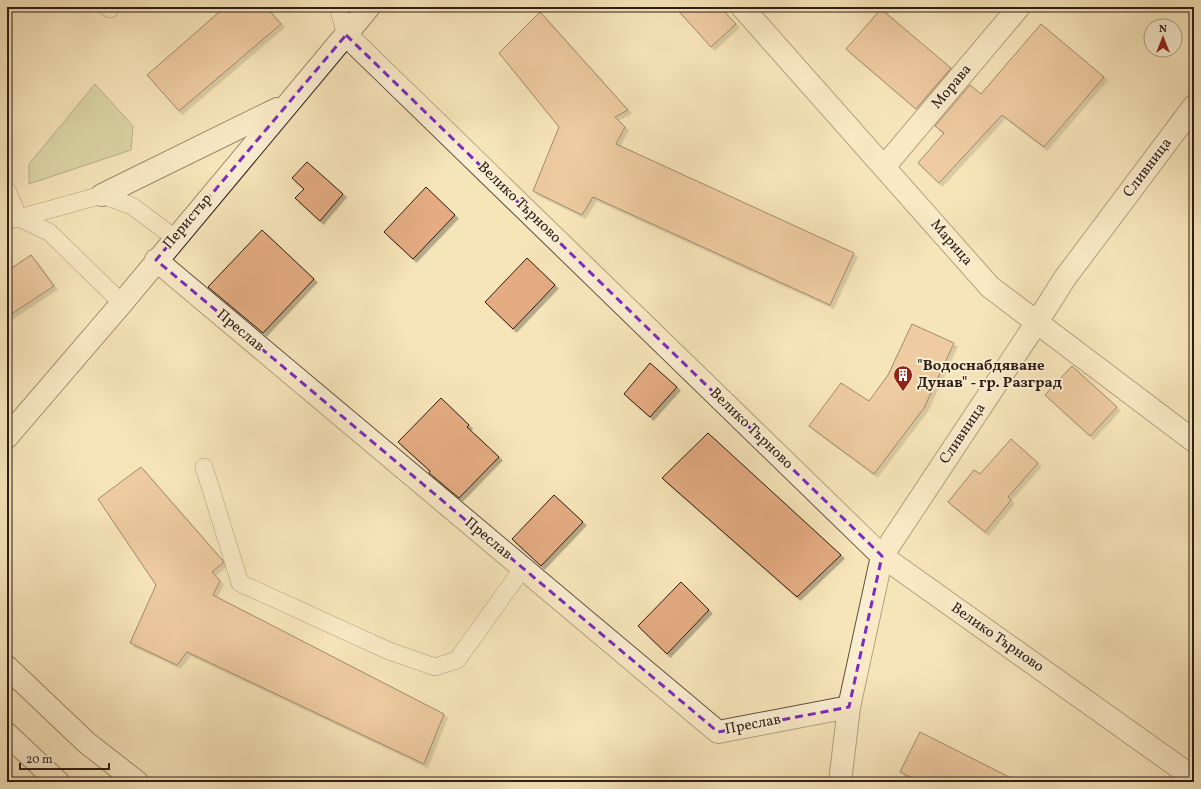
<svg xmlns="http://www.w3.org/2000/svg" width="1201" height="789" font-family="Vollkorn,serif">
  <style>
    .green { fill: #bbc591; stroke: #747154 }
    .building { fill: #e5ac83; stroke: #2d1d16; filter: url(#shadow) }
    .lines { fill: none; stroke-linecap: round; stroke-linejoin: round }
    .lane-casing { stroke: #604f3f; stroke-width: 18 }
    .street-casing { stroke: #604f3f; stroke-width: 24 }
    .secondary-casing { stroke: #2d1d16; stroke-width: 24 }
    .lane { stroke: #faeed2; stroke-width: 17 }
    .street { stroke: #faeed2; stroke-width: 22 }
    .secondary { stroke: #faeed2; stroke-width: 22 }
    .marked { fill: none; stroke: #7b2cbf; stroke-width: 3; stroke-dasharray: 8 5; stroke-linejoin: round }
    .labels { text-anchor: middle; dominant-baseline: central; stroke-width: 4; stroke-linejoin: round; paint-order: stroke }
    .street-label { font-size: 15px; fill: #2d1d16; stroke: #faeed2 }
    .poi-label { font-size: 15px; font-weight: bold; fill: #2d1d16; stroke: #faeed2; text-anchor: start }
  </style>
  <defs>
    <filter id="shadow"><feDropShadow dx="3.5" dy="3.5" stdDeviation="0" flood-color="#0004"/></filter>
  </defs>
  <rect width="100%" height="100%" fill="#f7e5ba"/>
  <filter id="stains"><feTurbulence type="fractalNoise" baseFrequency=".005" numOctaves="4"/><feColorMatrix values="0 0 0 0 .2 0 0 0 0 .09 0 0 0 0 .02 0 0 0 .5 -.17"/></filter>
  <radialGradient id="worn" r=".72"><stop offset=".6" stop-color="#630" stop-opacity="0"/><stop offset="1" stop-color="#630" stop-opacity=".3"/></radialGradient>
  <path class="green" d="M 95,84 L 133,126 L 131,150 L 29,184 L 29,164 Z"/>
  <g class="building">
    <path d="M 225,7 L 266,7 L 281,24 L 179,111 L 147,75 Z"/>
    <path d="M 675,7 L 720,7 L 736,24 L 711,47 Z"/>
    <path d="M 881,9 L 951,68 L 916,109 L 846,49 Z"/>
    <path d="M 540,12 L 628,110 L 615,117 L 625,127 L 616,144 L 854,253 L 830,305 L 593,197 L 582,215 L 533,191 L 559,127 L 499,53 Z"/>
    <path d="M 1041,24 L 1104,77 L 1044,147 L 1002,115 L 939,183 L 918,163 L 944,133 L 935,126 L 970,85 L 981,94 Z"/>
    <path d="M 307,162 L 343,194 L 320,221 L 295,198 L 304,189 L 292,178 Z"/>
    <path d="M 426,187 L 455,215 L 413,259 L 384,232 Z"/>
    <path d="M 262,230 L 314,279 L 263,333 L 208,287 Z"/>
    <path d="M 31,255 L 54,286 L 7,317 L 7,271 Z"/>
    <path d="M 527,258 L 555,285 L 513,329 L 485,302 Z"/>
    <path d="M 912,324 L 954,343 L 924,408 L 874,474 L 809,426 L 841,383 L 869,401 L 888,375 Z"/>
    <path d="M 650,363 L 677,387 L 650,417 L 624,394 Z"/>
    <path d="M 1072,366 L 1117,407 L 1090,436 L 1045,395 Z"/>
    <path d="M 441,398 L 469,425 L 467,427 L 499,457 L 459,498 L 429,473 L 430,471 L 398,442 Z"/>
    <path d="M 708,433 L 841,555 L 797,597 L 662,478 Z"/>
    <path d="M 1011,439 L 1038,463 L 1008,497 L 1011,500 L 985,532 L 948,502 L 974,470 L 980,474 Z"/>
    <path d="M 141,467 L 223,561 L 223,563 L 212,572 L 220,581 L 213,595 L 444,714 L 424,764 L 187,652 L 177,665 L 130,643 L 156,585 L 98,499 Z"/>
    <path d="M 554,495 L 583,522 L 541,566 L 512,539 Z"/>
    <path d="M 681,582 L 709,610 L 667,654 L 638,626 Z"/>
    <path d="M 920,732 L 1019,782 L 921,782 L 900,772 Z"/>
  </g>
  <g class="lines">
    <g class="lane-casing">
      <g id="lane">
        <path d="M 107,7 L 110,9 L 111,7"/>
        <path d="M 338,7 L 346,35"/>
        <path d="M 7,190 L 19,218 L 49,232 L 122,303"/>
        <path d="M 7,220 L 19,218 L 102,195 L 132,206 L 175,238"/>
        <path d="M 204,467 L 240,583 L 389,651 L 435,667 L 457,660 L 523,568"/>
      </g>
    </g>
    <g class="street-casing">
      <g id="street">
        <path d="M 742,7 L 990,287 L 1194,441"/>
        <path d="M 346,35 L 882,556 L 1194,778"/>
        <path d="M 884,167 L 1019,7"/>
        <path d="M 156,260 L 718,732 L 849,707"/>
        <path d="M 840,782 L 849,707 L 882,556 L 1037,322 L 1065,278 L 1194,106"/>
      </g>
    </g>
    <g class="secondary-casing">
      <g id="secondary">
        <path d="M 102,195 L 277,109"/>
        <path d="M 7,437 L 122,303 L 369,7"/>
        <path d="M 7,667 L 87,743 L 137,782"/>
        <path d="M 7,734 L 58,782"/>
      </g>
    </g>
    <use href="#lane" class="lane"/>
    <use href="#street" class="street"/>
    <use href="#secondary" class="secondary"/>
  </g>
  <path d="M0 0H1201V789H0ZM 346,35 L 882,556 L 849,707 L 718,732 L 156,260 Z" fill="#f7e5ba" fill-opacity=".55" fill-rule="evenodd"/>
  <path class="marked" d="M 346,35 L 882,556 L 849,707 L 718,732 L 156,260 Z"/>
  <defs>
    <g id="building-pin" transform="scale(1)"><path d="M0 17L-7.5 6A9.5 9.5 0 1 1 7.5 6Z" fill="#8f2418" stroke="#faeed2"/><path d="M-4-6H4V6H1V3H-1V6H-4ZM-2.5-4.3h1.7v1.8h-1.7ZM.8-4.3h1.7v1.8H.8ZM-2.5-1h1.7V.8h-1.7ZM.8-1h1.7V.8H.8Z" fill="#fff"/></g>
  </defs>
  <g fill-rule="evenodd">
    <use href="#building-pin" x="903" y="375"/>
  </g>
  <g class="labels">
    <g class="street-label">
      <text transform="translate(952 87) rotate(-50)">Морава</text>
      <text transform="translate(1148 168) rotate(-53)">Сливница</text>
      <text transform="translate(519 203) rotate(44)">Велико Търново</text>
      <text transform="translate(188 222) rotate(-50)">Перистър</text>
      <text transform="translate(951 243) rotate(49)">Марица</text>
      <text transform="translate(240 331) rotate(40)">Преслав</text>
      <text transform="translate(751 429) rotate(44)">Велико Търново</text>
      <text transform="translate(963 434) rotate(-56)">Сливница</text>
      <text transform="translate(488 539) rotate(40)">Преслав</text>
      <text transform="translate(997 638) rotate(35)">Велико Търново</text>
      <text transform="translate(753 725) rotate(-11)">Преслав</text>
    </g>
    <g class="poi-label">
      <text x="917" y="366">"Водоснабдяване<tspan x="917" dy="17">Дунав" - гр. Разград</tspan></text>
    </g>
  </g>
  <rect width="1201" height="789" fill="none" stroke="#f7e5ba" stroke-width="24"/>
  <rect x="8" y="8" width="1185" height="773" fill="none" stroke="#2d1d16" stroke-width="2"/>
  <rect x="12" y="12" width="1177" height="765" fill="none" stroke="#2d1d16"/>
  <g transform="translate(1163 38)"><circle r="19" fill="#faeed2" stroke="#a89a87"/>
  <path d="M0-3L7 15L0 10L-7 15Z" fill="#8f2418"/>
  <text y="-6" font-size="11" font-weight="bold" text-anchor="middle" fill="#2d1d16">N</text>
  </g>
  <path d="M20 763v6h89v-6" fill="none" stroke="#2d1d16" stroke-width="2"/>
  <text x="26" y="763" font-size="12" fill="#2d1d16" stroke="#faeed2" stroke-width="3" paint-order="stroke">20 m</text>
  <rect width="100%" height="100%" filter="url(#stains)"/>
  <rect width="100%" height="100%" fill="url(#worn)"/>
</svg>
